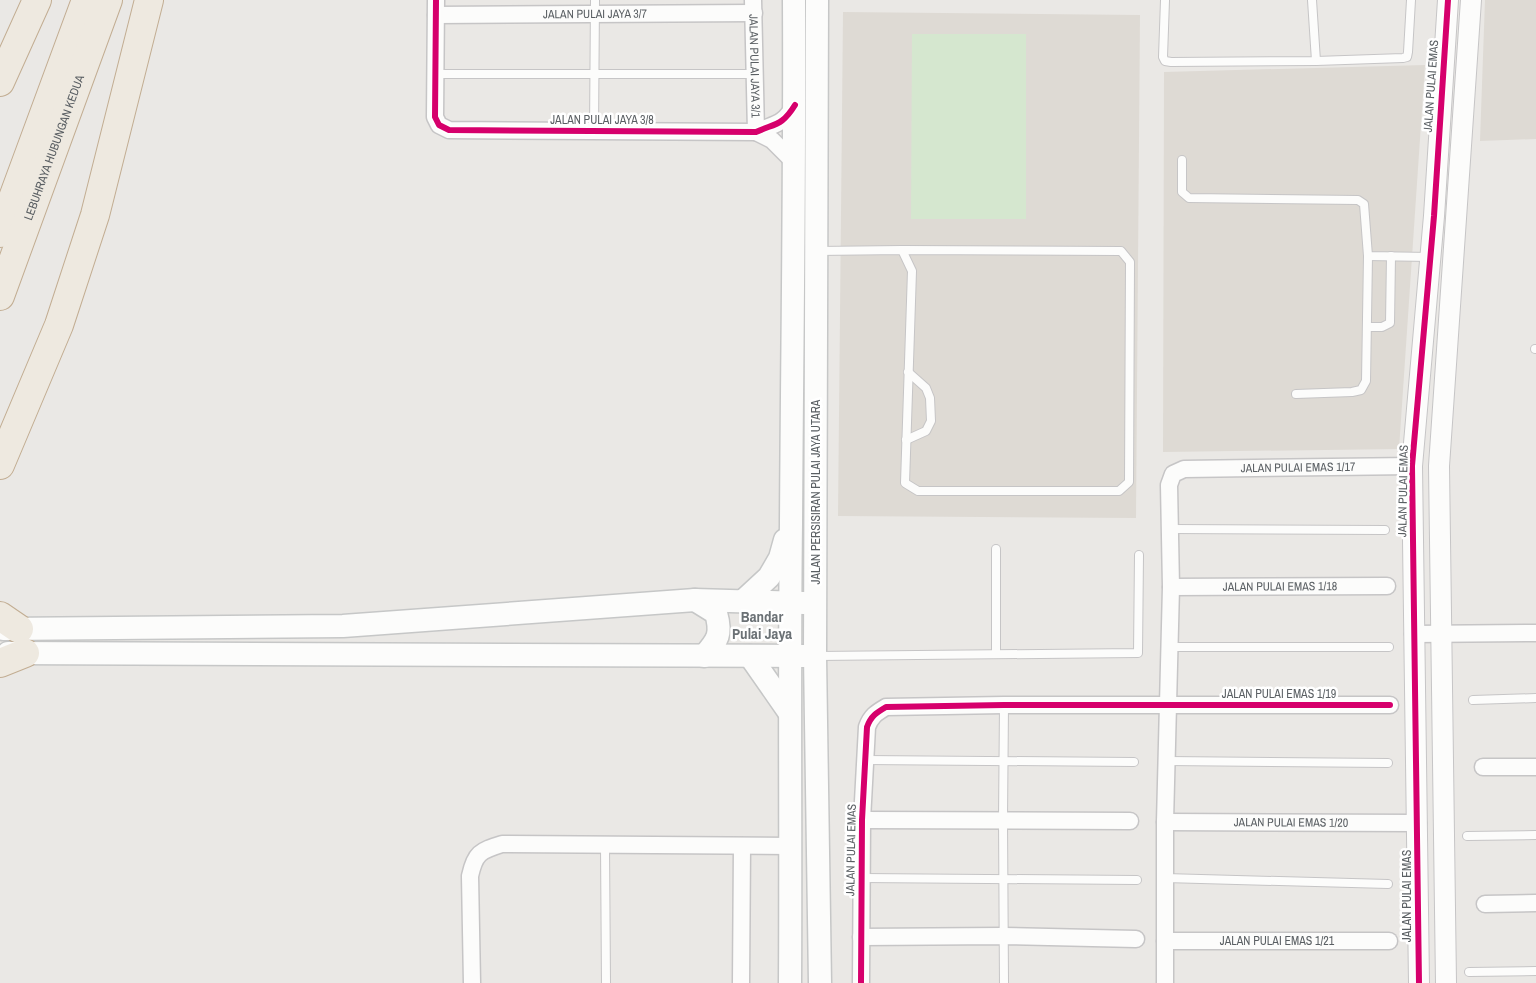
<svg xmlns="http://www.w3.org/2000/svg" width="1536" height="983" font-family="'Archivo Narrow',sans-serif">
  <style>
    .education { fill: #dedad4 }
    .green { fill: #d5e7cf }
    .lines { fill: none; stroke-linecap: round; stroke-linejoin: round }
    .service-casing { stroke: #c6c5c6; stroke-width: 10 }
    .minor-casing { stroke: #c6c5c6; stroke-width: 19 }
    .tertiary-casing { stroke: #c6c5c6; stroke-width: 22 }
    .secondary-casing { stroke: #c6c7c7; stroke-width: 25 }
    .motorway-casing { stroke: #c2ad92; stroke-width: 30 }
    .service { stroke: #fcfcfb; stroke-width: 8 }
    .minor { stroke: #fcfcfb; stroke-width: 16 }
    .tertiary { stroke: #fcfcfb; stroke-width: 20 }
    .secondary { stroke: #fcfcfb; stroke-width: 22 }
    .motorway { stroke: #eee9e0; stroke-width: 28 }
    .cycleway-casing { stroke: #fff; stroke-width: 9 }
    .cycleway { stroke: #d6006c; stroke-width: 6 }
    .labels { text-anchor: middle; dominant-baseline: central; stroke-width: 5; stroke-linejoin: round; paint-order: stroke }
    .street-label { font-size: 12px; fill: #5a5f63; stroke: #fff }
    .quarter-label { font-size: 15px; font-weight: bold; fill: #6b7175; stroke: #fff }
  </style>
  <rect width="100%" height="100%" fill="#eae8e5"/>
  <g class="education">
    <path d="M 1485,0 L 1536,0 L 1536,139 L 1480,141 Z"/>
    <path d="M 843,12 L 1140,15 L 1136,518 L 838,516 Z"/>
    <path d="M 1425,65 L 1399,449 L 1163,452 L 1164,72 Z"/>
  </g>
  <path class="green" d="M 912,34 L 1026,34 L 1026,219 L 911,219 Z"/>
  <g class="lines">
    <g class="service-casing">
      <g id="service">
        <path d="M 1165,0 L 1163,57 L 1165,61 L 1171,62 L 1316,61 L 1403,58 L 1407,57 L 1408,52 L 1411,0"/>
        <path d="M 1312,0 L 1316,61"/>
        <path d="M 436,74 L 755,74"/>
        <path d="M 594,131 L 595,0"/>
        <path d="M 1182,160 L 1182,192 L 1189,198 L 1358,200 L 1364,204 L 1368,256 L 1430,257"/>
        <path d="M 817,251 L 902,250 L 912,271 L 905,483 L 918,491 L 1119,491 L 1129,482 L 1130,262 L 1121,251 L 902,250"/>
        <path d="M 1367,327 L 1382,327 L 1390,323 L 1391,256"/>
        <path d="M 1535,349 L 1536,349"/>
        <path d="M 1296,394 L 1352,392 L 1361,390 L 1366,381 L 1368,256"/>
        <path d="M 906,440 L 926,431 L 931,421 L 930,398 L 926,388 L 908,372"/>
        <path d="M 1171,529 L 1385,530"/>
        <path d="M 996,549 L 996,653"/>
        <path d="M 1169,647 L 1389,647"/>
        <path d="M 817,656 L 1138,653 L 1139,555"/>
        <path d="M 1473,700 L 1536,698"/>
        <path d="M 865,760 L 1134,762"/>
        <path d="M 1167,761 L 1388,763"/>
        <path d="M 1467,836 L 1536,835"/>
        <path d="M 605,845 L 606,983"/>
        <path d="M 862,878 L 1137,880"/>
        <path d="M 1165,878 L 1388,884"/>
        <path d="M 1469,972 L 1536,971"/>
        <path d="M 1004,983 L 1003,820 L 1004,705"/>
      </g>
    </g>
    <g class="minor-casing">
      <g id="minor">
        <path d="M 436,0 L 435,117 L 439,125 L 449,130 L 756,132 C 776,123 782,126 795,105"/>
        <path id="s1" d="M 753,0 L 756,132"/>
        <path id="s2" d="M 436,15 L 754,13"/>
        <path d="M 756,132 L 772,140 L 794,162"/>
        <path id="s3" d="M 1171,587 L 1387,586"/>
        <path d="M 1413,634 L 1536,633"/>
        <path d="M 1483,767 L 1536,767"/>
        <path d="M 862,820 L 1130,821"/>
        <path id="s4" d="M 1165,822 L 1418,823"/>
        <path d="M 1485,904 L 1536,903"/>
        <path d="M 861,937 L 1003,936 L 1136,939"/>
        <path id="s5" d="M 1165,941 L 1389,941"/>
        <path d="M 472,983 L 470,876 C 475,853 480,851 502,844 L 791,846"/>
        <path d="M 741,983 L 742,846"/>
        <path d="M 861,983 L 862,820 L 867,727 C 871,716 876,713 886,707 L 1004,705 L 1390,705"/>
        <path id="s6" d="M 1165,983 L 1165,822 L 1171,587 L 1169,485 L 1173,474 L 1184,469 L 1412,466"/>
      </g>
    </g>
    <g class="tertiary-casing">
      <g id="tertiary">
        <path d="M 1419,983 L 1412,466 L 1434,216 L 1448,0"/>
        <path d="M 1446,983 L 1439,466 L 1471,0"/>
      </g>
    </g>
    <g class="secondary-casing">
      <g id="secondary">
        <path d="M 817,0 L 815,656 L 820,983"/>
        <path d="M 695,600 L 716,613 C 722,634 718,640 704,656"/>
        <path d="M 743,601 L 769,577 L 780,558 L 785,540"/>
        <path d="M 3,629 L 343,626 L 695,600 L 804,603"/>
        <path d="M 8,653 L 804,656"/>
        <path d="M 750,656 L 789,712"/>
        <path d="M 790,983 C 791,830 789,677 791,524 C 792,349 795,175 794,0"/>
      </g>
    </g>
    <g class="motorway-casing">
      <g id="motorway">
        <path d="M 0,82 L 37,0"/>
        <path d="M 0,233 L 86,0"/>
        <path id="s7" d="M 0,296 L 108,0"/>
        <path d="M 0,465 L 59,325 L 95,215 L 149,0"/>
        <path d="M 0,616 L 19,629"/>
        <path d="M 0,663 L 25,653"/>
      </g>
    </g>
    <use href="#service" class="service"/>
    <use href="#minor" class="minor"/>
    <use href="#tertiary" class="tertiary"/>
    <use href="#secondary" class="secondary"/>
    <use href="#motorway" class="motorway"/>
    <g class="cycleway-casing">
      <g id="cycleway">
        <path d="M 436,0 L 435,117 L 439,125 L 449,130 L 756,132 C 776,123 782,126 795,105"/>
        <path d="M 861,983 L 862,820 L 867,727 C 871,716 876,713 886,707 L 1004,705 L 1390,705"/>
        <path d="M 1419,983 L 1412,466 L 1434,216 L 1448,0"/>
      </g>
    </g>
    <use href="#cycleway" class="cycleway"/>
  </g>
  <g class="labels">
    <g class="street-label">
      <text stroke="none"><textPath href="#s2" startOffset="159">JALAN PULAI JAYA 3/7</textPath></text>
      <text stroke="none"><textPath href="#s1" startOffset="66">JALAN PULAI JAYA 3/1</textPath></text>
      <text transform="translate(1431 86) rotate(-86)">JALAN PULAI EMAS</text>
      <text x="602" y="120">JALAN PULAI JAYA 3/8</text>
      <text stroke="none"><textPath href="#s7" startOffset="158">LEBUHRAYA HUBUNGAN KEDUA</textPath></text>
      <text stroke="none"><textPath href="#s6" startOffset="636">JALAN PULAI EMAS 1/17</textPath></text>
      <text transform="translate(1403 491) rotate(-89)">JALAN PULAI EMAS</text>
      <text transform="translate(816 492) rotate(-90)">JALAN PERSISIRAN PULAI JAYA UTARA</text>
      <text stroke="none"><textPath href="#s3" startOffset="109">JALAN PULAI EMAS 1/18</textPath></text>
      <text x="1279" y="694">JALAN PULAI EMAS 1/19</text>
      <text stroke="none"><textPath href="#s4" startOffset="126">JALAN PULAI EMAS 1/20</textPath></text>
      <text transform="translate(851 850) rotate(-89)">JALAN PULAI EMAS</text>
      <text transform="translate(1407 896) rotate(-90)">JALAN PULAI EMAS</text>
      <text stroke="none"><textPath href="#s5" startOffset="112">JALAN PULAI EMAS 1/21</textPath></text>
    </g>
    <g class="quarter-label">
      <text x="762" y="616">Bandar<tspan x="762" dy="17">Pulai Jaya</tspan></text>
    </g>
  </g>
</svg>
